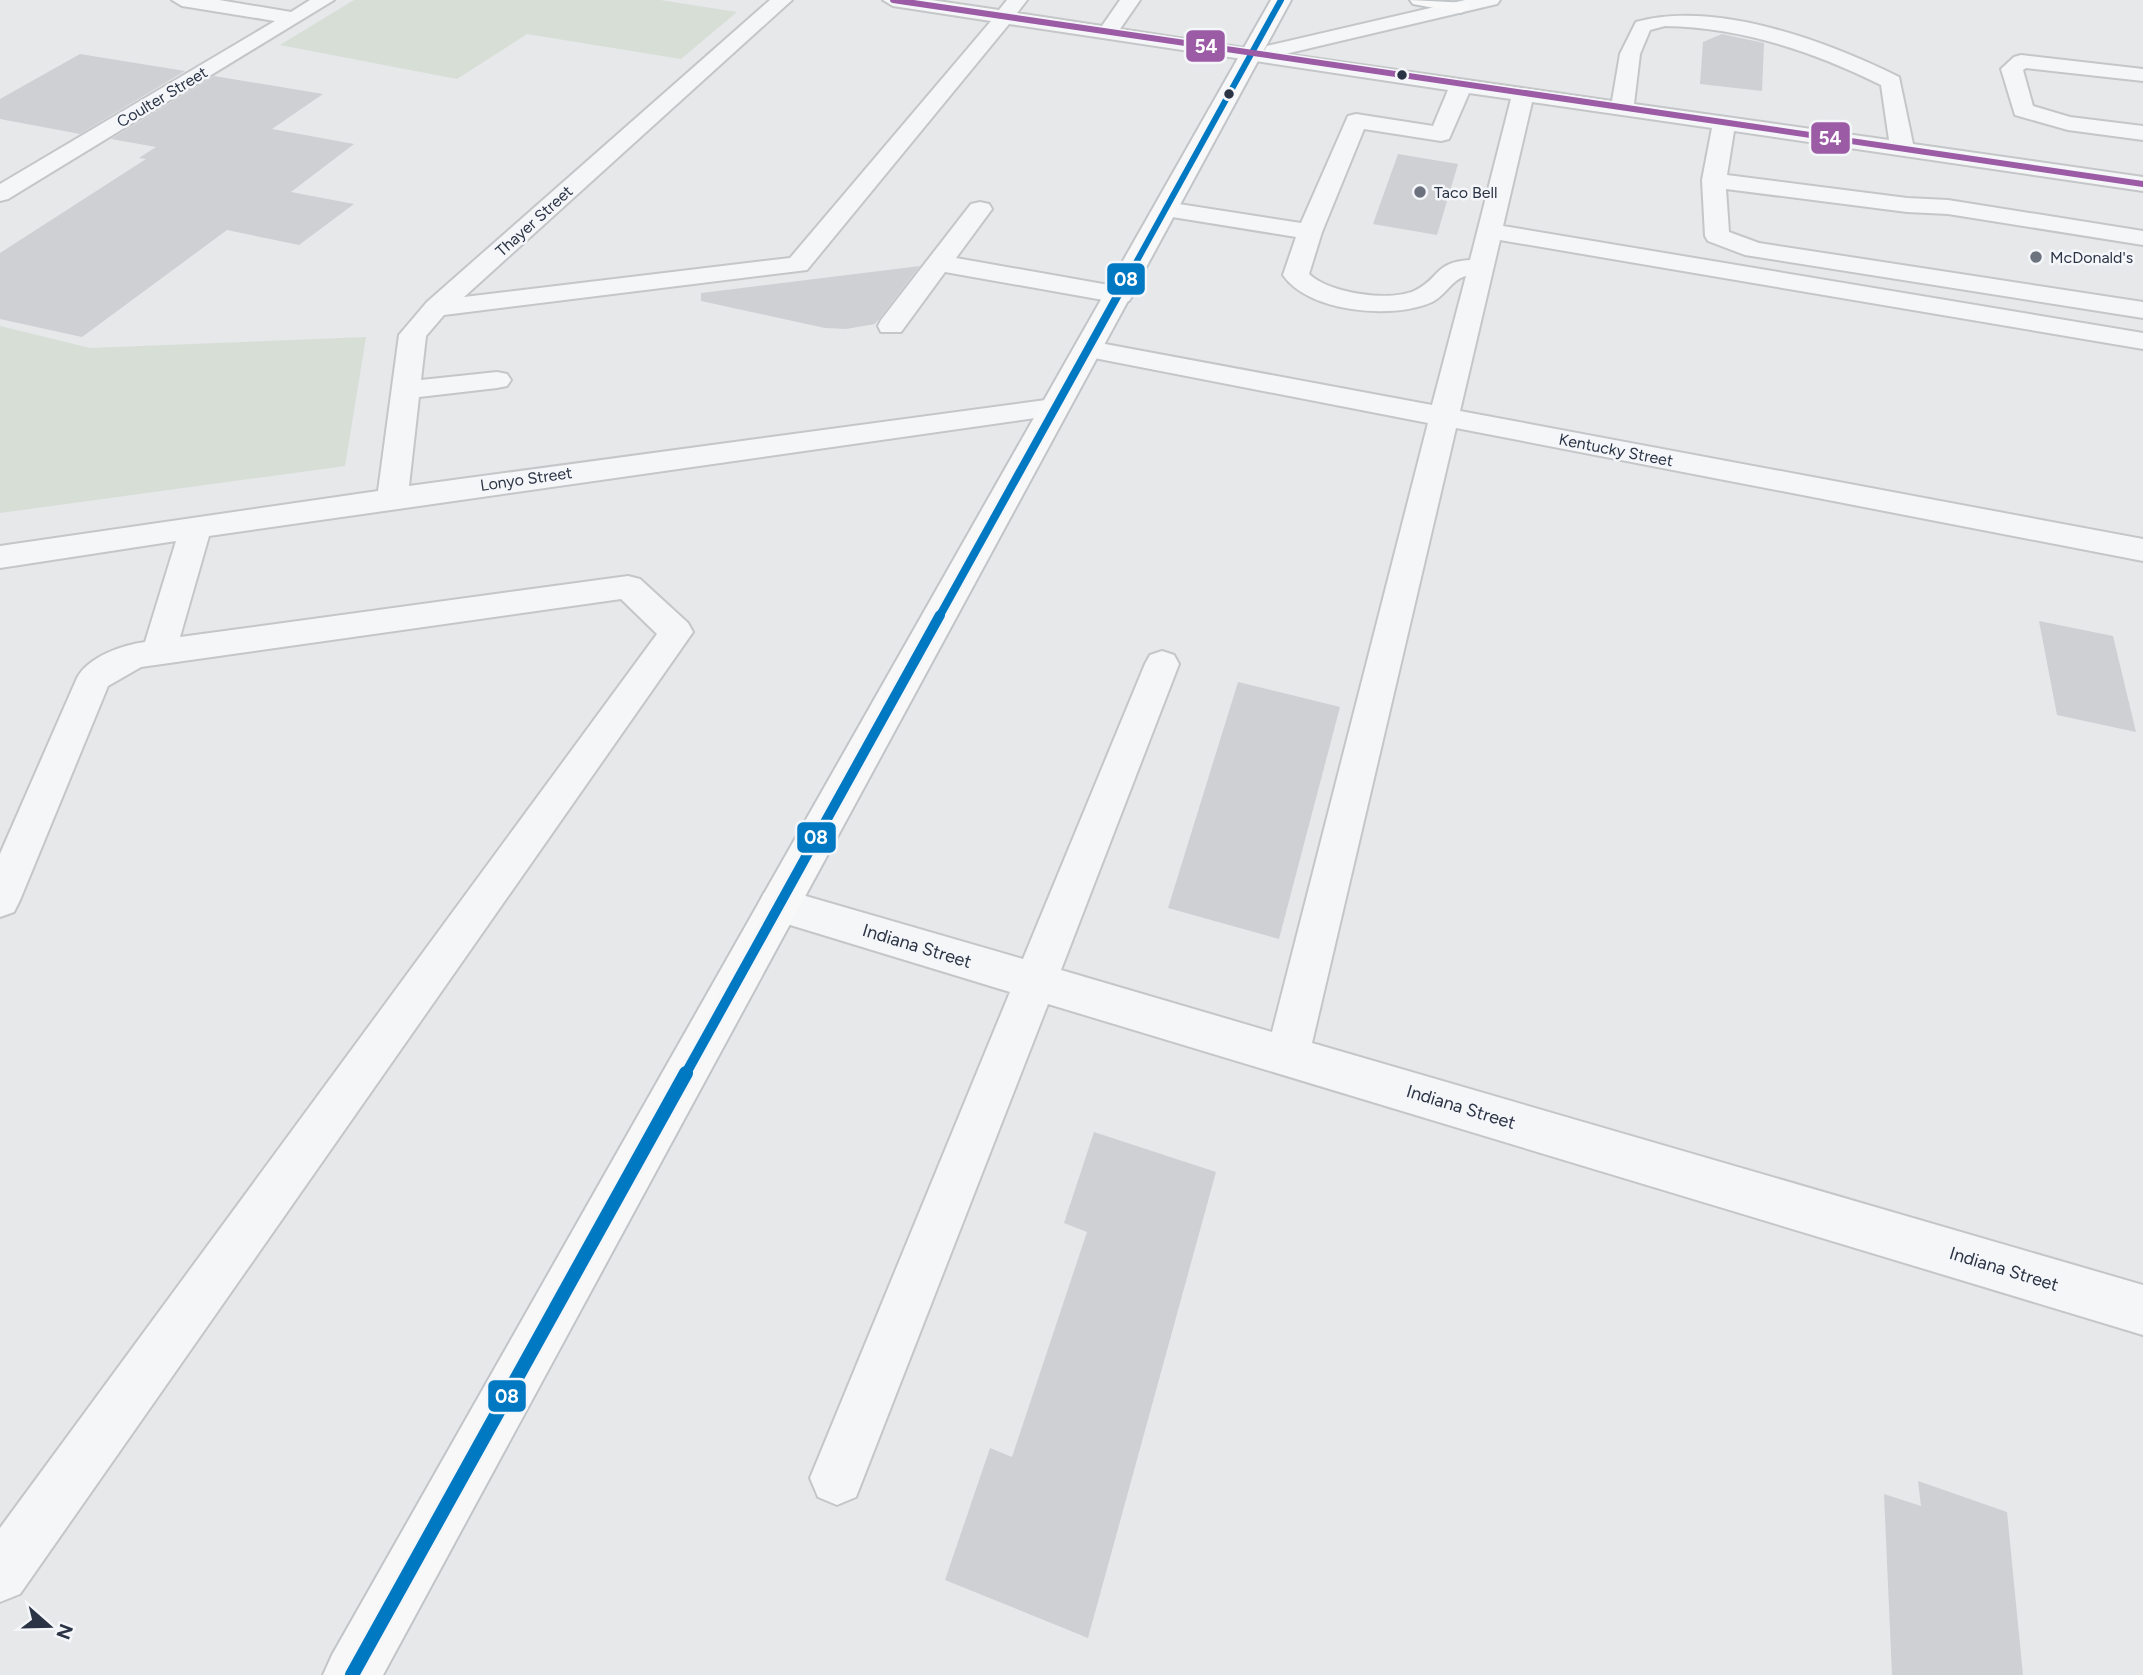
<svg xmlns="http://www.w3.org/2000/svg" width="2143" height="1675" font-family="Figtree,sans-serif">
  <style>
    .green { fill: #d6ded6 }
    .building { fill: #ced0d3 }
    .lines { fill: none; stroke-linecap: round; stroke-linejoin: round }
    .minor-casing { stroke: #c4c6c8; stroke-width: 4 }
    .major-casing { stroke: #c2c5c8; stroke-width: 4 }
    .minor { fill: #f5f6f7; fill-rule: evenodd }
    .major { fill: #f8f8f8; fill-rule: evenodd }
    .bus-1-far3-casing { stroke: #f4f6f9; stroke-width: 9 }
    .bus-1-far2-casing { stroke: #f4f6f9; stroke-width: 12 }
    .bus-1-far1-casing { stroke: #f4f6f9; stroke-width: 16 }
    .bus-1-casing { stroke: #f4f6f9; stroke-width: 19 }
    .bus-2-casing { stroke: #f4f6f9; stroke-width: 9 }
    .bus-1-far3 { stroke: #0079c2; stroke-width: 6 }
    .bus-1-far2 { stroke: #0079c2; stroke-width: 8 }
    .bus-1-far1 { stroke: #0079c2; stroke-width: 10 }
    .bus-1 { stroke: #0079c2; stroke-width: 14 }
    .bus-2 { stroke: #9b5ba5; stroke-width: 6 }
    .bus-dot { fill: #2b3445; stroke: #f4f6f9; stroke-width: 2.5 }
    .poi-dot { fill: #6c737f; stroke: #f4f6f9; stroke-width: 2.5 }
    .labels { text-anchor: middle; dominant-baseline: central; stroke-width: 5; stroke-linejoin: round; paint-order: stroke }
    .far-street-label { font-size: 16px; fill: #2b3445; stroke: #f4f6f9 }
    .far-poi-label { font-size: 16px; fill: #2b3445; stroke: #f4f6f9; text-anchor: start }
    .street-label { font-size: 18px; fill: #2b3445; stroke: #f4f6f9 }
    .line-badge { stroke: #f4f6f9; stroke-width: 2.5 }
    .badge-label { font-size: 19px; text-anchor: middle; font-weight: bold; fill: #fff }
  </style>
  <rect width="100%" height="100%" fill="#e6e8ea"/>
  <g class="green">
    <path d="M 354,0 L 660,0 L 737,12 L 681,59 L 527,34 L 457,79 L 280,45 Z"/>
    <path d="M 0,326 L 90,348 L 366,337 L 345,466 L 0,513 Z"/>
  </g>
  <g class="building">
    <path d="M 1722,34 L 1764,43 L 1762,91 L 1700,84 L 1703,42 Z"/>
    <path d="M 80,54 L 185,71 L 80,134 L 0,119 L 0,99 Z"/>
    <path d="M 214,76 L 323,94 L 272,129 L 354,144 L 291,192 L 354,204 L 299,245 L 227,230 L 82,337 L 0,319 L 0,253 L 146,159 L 139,158 L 156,147 L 111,139 Z"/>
    <path d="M 1398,154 L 1458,164 L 1437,235 L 1373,224 Z"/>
    <path d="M 920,266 L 875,324 L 846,329 L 825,328 L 701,301 L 701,293 Z"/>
    <path d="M 2039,621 L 2113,636 L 2136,732 L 2057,715 Z"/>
    <path d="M 1238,682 L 1340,707 L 1279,939 L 1168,908 Z"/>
    <path d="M 1094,1132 L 1216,1172 L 1088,1638 L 945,1580 L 990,1448 L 1012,1457 L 1087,1232 L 1064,1223 Z"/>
    <path d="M 1918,1481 L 2007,1512 L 2023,1675 L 1892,1675 L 1884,1494 L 1921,1506 Z"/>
  </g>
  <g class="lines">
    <g class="minor-casing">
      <g id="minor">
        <path d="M 172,0 L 219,0 L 291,12 L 310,0 L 334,0 L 8,199 L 0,201 L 0,184 L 275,21 L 182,6 Z"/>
        <path d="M 770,0 L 792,0 L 464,297 L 790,258 L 991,21 L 893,6 L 883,0 L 931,0 L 999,10 L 1007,0 L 1027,0 L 1017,13 L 1102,26 L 1120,0 L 1140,0 L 1120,29 L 1264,51 L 1267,46 L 1465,0 L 1500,0 L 1497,4 L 1285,54 L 1612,101 L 1620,54 L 1636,22 C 1716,0 1826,41 1899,77 L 1913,144 L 2143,177 L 2143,191 L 1734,131 L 1727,175 L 1907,198 L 1948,200 L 2143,231 L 2143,245 L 1948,214 L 1907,212 L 1726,189 L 1729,232 L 1759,243 L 2143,302 L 2143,318 L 1745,255 L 1708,241 L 1705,236 L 1702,180 L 1712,128 L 1532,102 L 1503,226 L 2143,333 L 2143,349 L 1500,240 L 1460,411 L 2143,539 L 2143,561 L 1456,428 L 1312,1043 L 2143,1285 L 2143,1335 L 1048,1004 L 856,1497 L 837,1505 L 818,1497 L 810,1478 L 1010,992 L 764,917 L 758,905 L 764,893 L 778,888 L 1023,959 L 1145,664 L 1150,655 L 1162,651 L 1174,655 L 1179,664 L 1061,970 L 1272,1032 L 1428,423 L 1089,357 L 1079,355 L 1075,349 L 1079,343 L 1089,341 L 1432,405 L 1466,276 C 1452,279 1445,296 1432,302 C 1393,320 1308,312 1283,275 L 1296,237 L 1166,216 L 1157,214 L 1154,209 L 1157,204 L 1166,202 L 1301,223 L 1348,116 L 1356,114 L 1433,126 L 1448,90 L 1009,24 L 807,270 L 444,315 L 426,336 L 421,380 L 497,372 L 507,374 L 511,380 L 507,386 L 497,388 L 419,397 L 409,486 L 1053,399 L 1063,402 L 1067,408 L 1063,414 L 209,536 L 180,637 L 628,576 L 640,579 L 688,623 L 693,632 L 20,1594 L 0,1602 L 0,1528 L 657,634 L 621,599 L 141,667 L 108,686 L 20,900 L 14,912 L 0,917 L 0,854 L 77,678 C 88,657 122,645 145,642 L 176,541 L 0,568 L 0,546 L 378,491 L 399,335 L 427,302 ZM 1665,26 C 1740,27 1815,52 1881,85 L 1889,140 L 1634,104 L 1640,54 L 1650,30 ZM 1469,93 L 1511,99 L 1470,260 C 1434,262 1440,279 1414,291 C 1388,302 1329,293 1309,274 L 1322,232 L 1364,129 L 1441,141 L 1449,139 Z"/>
        <path d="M 2021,55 L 2143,69 L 2143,81 L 2026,68 L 2023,70 L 2033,106 L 2070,117 L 2143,126 L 2143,140 L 2068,130 L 2015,115 L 2001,69 L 2014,57 Z"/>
        <path d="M 980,202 L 989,204 L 992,209 L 956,258 L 1120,287 L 1129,289 L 1133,295 L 1129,301 L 1120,303 L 945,272 L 901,332 L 881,332 L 878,326 L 881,320 L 971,204 Z"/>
      </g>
    </g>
    <g class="major-casing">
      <g id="major">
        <path d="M 1271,0 L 1291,0 L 383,1675 L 323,1675 L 332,1655 Z"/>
        <path d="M 1410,0 L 1468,3 L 1471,7 L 1461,13 L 1413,4 Z"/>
      </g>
    </g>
    <use href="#minor" class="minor"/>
    <use href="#major" class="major"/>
    <g class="bus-1-far3-casing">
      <path id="bus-1-far3" d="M 1133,268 L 1281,0"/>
    </g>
    <g class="bus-1-far2-casing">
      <path id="bus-1-far2" d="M 939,617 L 1134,266"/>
    </g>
    <g class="bus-1-far1-casing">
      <path id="bus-1-far1" d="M 685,1075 L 940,615"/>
    </g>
    <g class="bus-1-casing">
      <path id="bus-1" d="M 352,1675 L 686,1073"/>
    </g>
    <g class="bus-2-casing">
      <path id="bus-2" d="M 893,0 L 2143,184"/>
    </g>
    <use href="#bus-1-far3" class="bus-1-far3"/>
    <use href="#bus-1-far2" class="bus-1-far2"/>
    <use href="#bus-1-far1" class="bus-1-far1"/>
    <use href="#bus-1" class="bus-1"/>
    <use href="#bus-2" class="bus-2"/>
  </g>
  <g class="bus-dot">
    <circle cx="1402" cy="75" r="6"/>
    <circle cx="1229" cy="94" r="6"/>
  </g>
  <g class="poi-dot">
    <circle cx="1420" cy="192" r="7"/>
    <circle cx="2036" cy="257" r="7"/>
  </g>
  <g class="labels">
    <g class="far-street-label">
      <text transform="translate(162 97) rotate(-31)">Coulter Street</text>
      <text transform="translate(534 221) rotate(-42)">Thayer Street</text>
      <text transform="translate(1616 450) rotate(11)">Kentucky Street</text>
      <text transform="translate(526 479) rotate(-8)">Lonyo Street</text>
    </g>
    <g class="far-poi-label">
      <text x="1434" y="192">Taco Bell</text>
      <text x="2050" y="257">McDonald's</text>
    </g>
    <g class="street-label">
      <text transform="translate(917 946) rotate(17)">Indiana Street</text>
      <text transform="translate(1461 1107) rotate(17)">Indiana Street</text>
      <text transform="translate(2004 1269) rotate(17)">Indiana Street</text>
    </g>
  </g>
  <g class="line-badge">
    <rect x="1185" y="29" width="41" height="34" rx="7" fill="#9b5ba5"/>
    <rect x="1810" y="121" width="41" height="34" rx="7" fill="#9b5ba5"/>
    <rect x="1106" y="262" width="40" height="34" rx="7" fill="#0079c2"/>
    <rect x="796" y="821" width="41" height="33" rx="7" fill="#0079c2"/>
    <rect x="487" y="1379" width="40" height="34" rx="7" fill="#0079c2"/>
  </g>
  <g class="badge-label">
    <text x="1206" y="53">54</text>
    <text x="1830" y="145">54</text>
    <text x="1126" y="286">08</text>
    <text x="816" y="844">08</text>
    <text x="507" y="1403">08</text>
  </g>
  <g transform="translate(49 1626) rotate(110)" stroke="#f4f6f9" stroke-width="5" paint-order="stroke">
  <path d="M0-5L12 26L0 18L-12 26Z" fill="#2b3445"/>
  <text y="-10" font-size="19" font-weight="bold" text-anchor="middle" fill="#2b3445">N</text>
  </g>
</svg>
